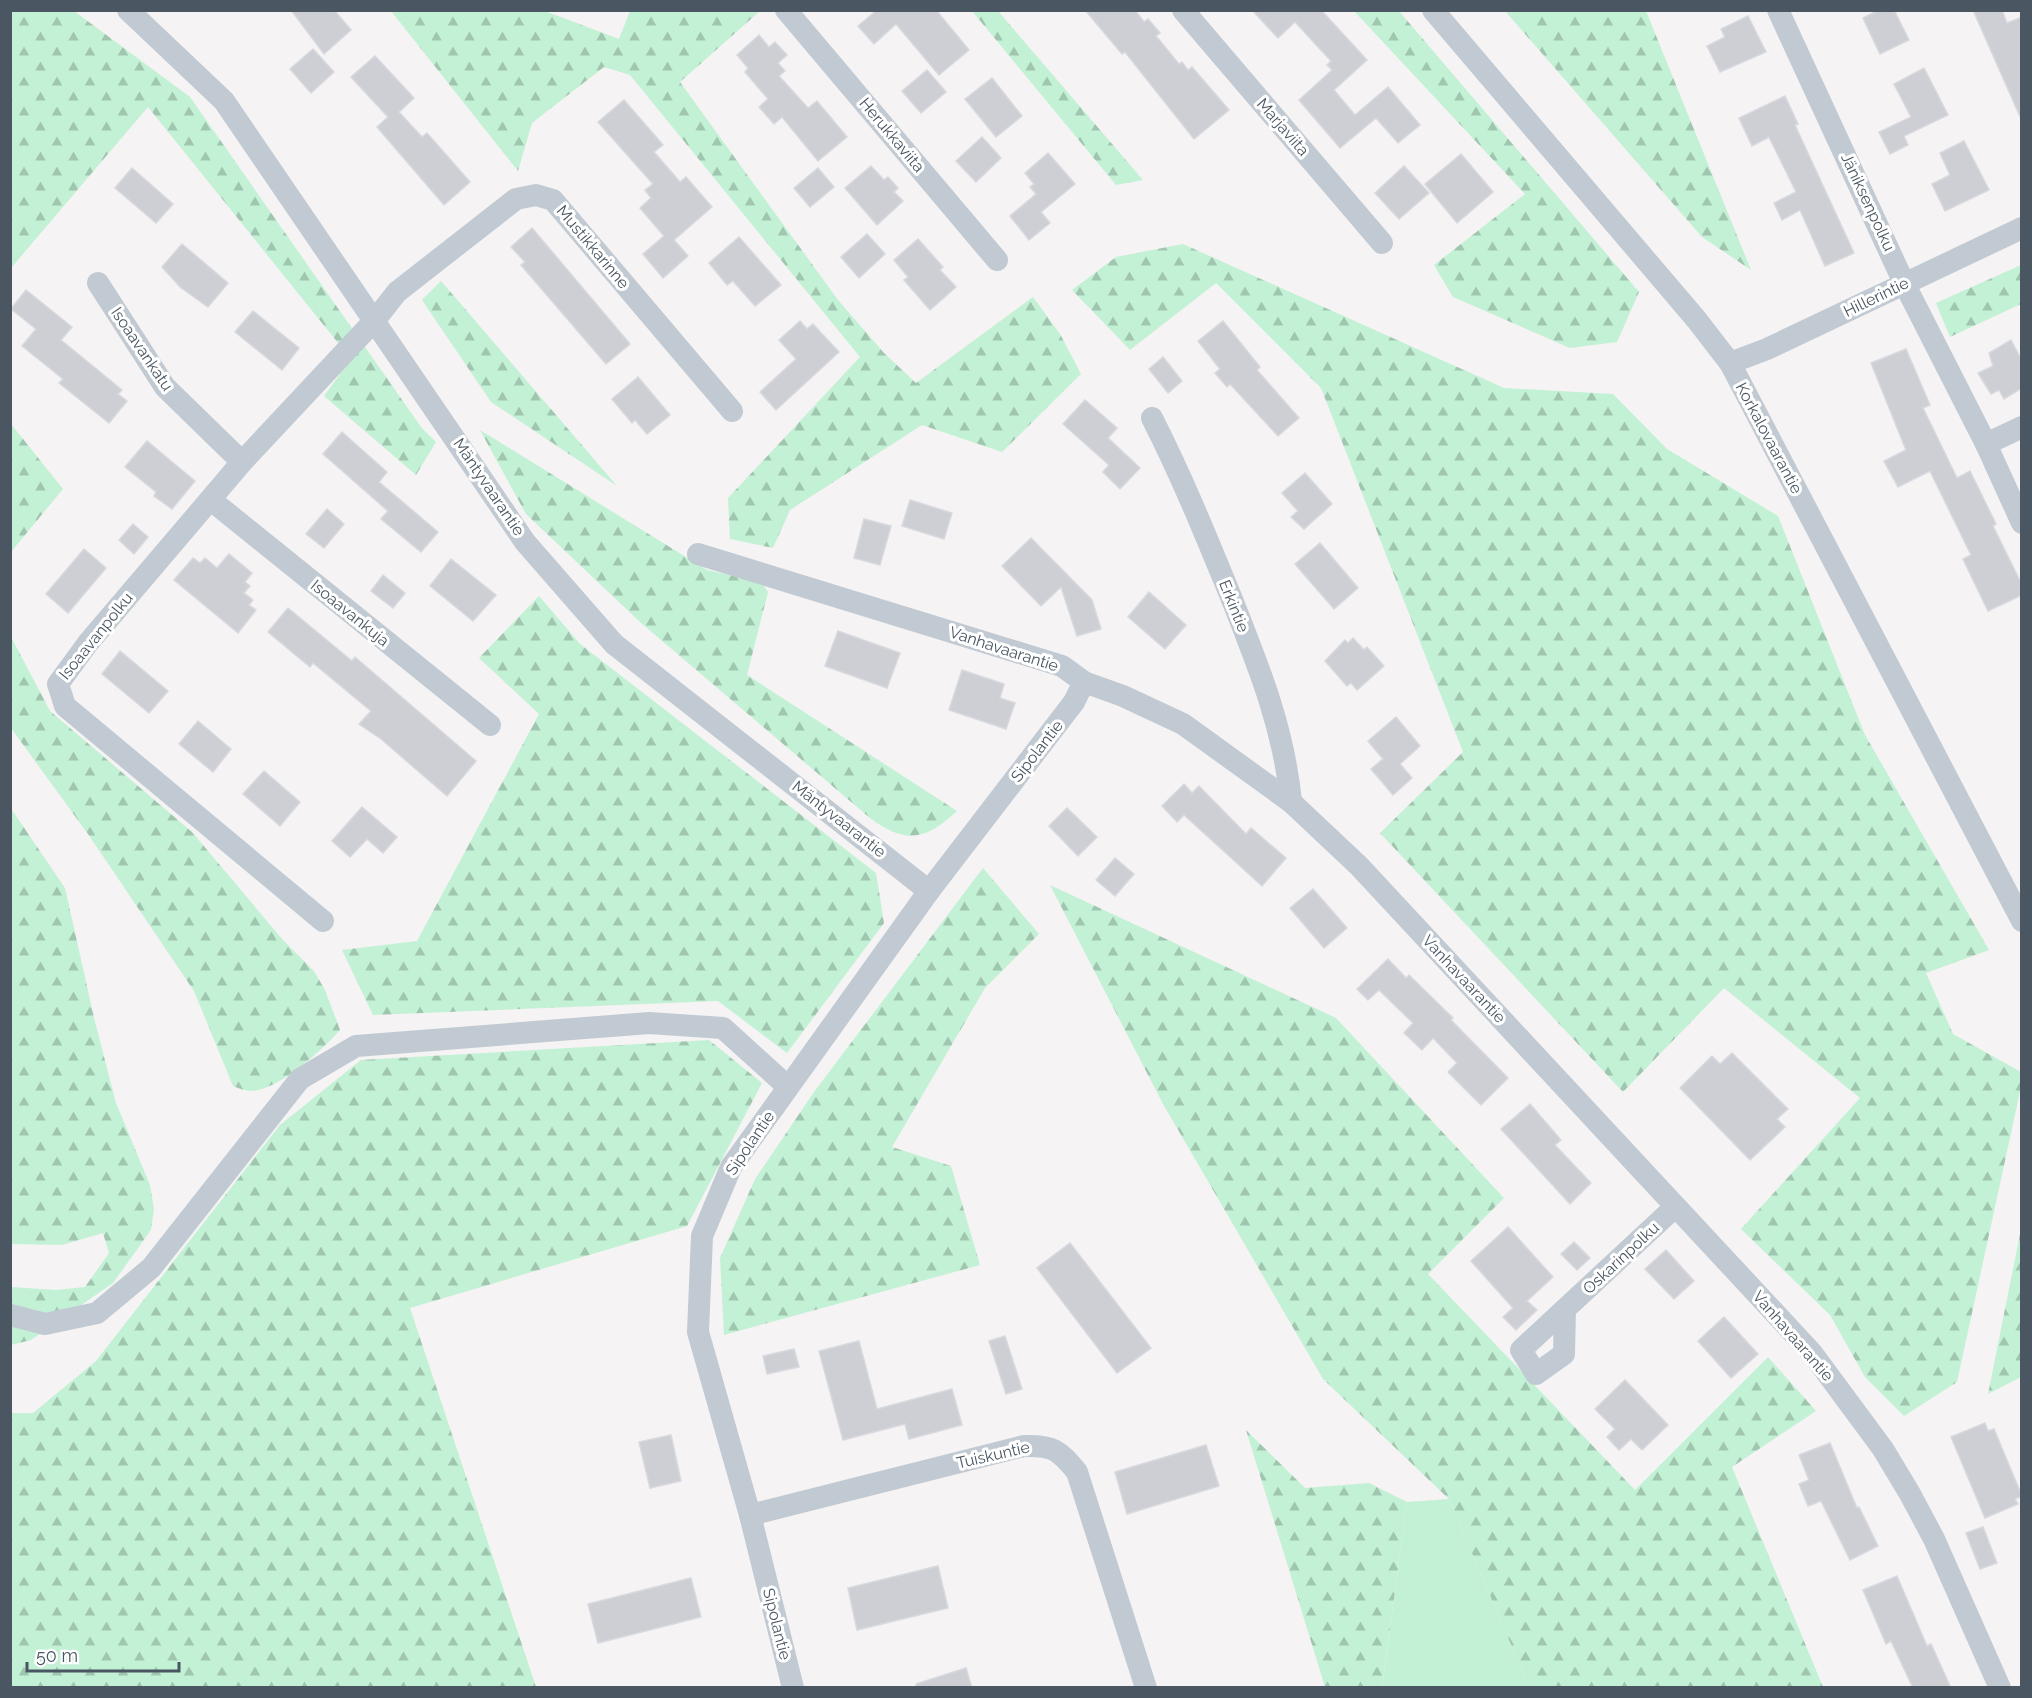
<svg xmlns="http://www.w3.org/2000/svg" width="2032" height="1698" font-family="Raleway,sans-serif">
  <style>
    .grass { fill: #c3f1d5 }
    .forest { fill: url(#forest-firs) }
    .building { fill: #cdcfd5; stroke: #d7d9de; stroke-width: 1.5 }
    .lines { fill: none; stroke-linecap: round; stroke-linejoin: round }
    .minor { stroke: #c1cad2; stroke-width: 22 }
    .labels { text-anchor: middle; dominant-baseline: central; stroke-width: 6; stroke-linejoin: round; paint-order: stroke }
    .street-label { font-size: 16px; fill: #4a5661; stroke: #fff }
  </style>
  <defs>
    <pattern id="forest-firs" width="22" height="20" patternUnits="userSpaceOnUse" patternTransform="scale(1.5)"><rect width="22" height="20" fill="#c3f1d5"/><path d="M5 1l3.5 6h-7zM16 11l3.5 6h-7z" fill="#a0c6b0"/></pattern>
  </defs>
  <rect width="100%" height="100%" fill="#f5f3f3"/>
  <path class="grass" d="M 1449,1499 L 1529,1687 L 1382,1688 L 1407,1502 Z"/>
  <g class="forest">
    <path d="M 11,11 L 74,11 L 190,97 L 421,427 L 436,442 L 416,475 L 324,396 L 351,359 L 148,107 L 11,268 Z"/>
    <path d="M 391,11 L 545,11 L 619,39 L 630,11 L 760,11 L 680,82 L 838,300 L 884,353 L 916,383 L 1033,297 L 1060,334 L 1081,374 L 1002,452 L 922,425 L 790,510 L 773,548 L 730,539 L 728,498 L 860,357 L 630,75 L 604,67 L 532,123 L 518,171 Z"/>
    <path d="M 972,11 L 998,11 L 1143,180 L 1116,185 Z"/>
    <path d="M 1354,11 L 1399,11 L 1639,292 L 1617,342 L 1570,348 L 1453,297 L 1434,265 L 1525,194 Z"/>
    <path d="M 1505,11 L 1646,11 L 1751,270 L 1702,237 Z"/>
    <path d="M 1183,244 L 1504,388 L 1613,394 L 1667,449 L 1778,516 L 1865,735 L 1989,950 L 1926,973 L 1953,1034 L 2021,1072 L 2021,1087 L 1957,1382 L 1904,1416 L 1865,1377 L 1830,1315 L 1741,1229 L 1860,1098 L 1724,988 L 1623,1092 L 1380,833 L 1463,752 L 1321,388 L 1216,283 L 1130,350 L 1072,290 L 1116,257 Z"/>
    <path d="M 2021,265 L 2021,304 L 1950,337 L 1936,303 Z"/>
    <path d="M 441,281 L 617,486 L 491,402 L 422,300 Z"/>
    <path d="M 11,424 L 63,489 L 11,552 Z"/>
    <path d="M 480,430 L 707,570 L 761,582 L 768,592 L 747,675 L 957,811 C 925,841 905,844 870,818 L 640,622 L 526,514 Z"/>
    <path d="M 539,596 L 580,644 L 876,873 L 884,923 L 787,1053 L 718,1001 L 373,1015 L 342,950 L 417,941 L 539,714 L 479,658 Z"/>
    <path d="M 10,635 L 50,711 L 192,832 L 282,939 L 314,971 L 325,990 L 340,1030 C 322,1050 279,1090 251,1091 C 246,1091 238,1088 233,1086 L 194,991 L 88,834 L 11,728 Z"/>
    <path d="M 10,807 L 65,888 L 95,1022 L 116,1103 L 150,1185 L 154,1209 L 151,1230 L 113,1283 L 31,1340 L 11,1345 L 11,1287 L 56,1290 L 85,1287 L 109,1253 L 103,1233 L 62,1245 L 11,1244 Z"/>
    <path d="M 983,868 L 1039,934 L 985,988 L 892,1147 L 951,1166 L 980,1265 L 724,1335 L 720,1258 L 755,1179 L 814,1092 Z"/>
    <path d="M 1050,885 L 1336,1018 L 1504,1198 L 1428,1274 L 1635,1490 L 1768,1357 L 1816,1411 L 1732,1467 L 1823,1687 L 1529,1687 L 1449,1499 L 1323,1379 L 1163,1104 Z"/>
    <path d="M 709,1040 L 762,1083 L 687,1226 L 410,1308 L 536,1687 L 11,1687 L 11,1413 L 33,1413 L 96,1361 L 280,1125 L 361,1060 Z"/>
    <path d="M 2021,1229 L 2021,1377 L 1988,1394 Z"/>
    <path d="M 1246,1430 L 1305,1488 L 1369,1483 L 1407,1502 L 1382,1687 L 1325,1687 Z"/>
  </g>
  <g class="building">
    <path d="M 291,10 L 334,10 L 351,30 L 324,54 Z"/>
    <path d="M 877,10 L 936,10 L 969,50 L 939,75 L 896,24 L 874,44 L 858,26 Z"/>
    <path d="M 1085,10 L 1135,10 L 1144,22 L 1148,19 L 1160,33 L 1156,36 L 1179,64 L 1182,62 L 1188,70 L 1192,67 L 1229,110 L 1194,139 L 1125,52 L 1122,54 Z"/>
    <path d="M 1252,10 L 1321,10 L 1367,60 L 1334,90 L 1355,115 L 1388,87 L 1420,125 L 1398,143 L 1376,118 L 1340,148 L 1299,100 L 1332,70 L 1327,65 L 1331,61 L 1295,22 L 1278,38 Z"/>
    <path d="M 1879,10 L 1894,10 L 1909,40 L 1880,54 L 1863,18 Z"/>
    <path d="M 1973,10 L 2002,10 L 2007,23 L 2022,17 L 2022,121 Z"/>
    <path d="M 1748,16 L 1766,52 L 1720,72 L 1707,46 L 1725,37 L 1721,29 Z"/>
    <path d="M 759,35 L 769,47 L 775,42 L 787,55 L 778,63 L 785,71 L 779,76 L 808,108 L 817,101 L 847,137 L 818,161 L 782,117 L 774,124 L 759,107 L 768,99 L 745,72 L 748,68 L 737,55 Z"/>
    <path d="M 313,49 L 334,72 L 311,93 L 290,69 Z"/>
    <path d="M 375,56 L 414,98 L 399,112 L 422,137 L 427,133 L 470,182 L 444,205 L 377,127 L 388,117 L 351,77 Z"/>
    <path d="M 1924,68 L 1948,115 L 1904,136 L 1908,145 L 1890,154 L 1879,132 L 1911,117 L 1894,84 Z"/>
    <path d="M 927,70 L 946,92 L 921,113 L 902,91 Z"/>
    <path d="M 992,78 L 1022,116 L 996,137 L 965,99 Z"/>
    <path d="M 1785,96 L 1798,124 L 1795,125 L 1854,253 L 1825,266 L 1800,210 L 1782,220 L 1774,203 L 1796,192 L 1769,137 L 1752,146 L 1739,118 Z"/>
    <path d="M 624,100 L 663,145 L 654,152 L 680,182 L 686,177 L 712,207 L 674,240 L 688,256 L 663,278 L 643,254 L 664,236 L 640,208 L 651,198 L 645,190 L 653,184 L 598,122 Z"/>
    <path d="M 982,137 L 1001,158 L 976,182 L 956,161 Z"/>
    <path d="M 1964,141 L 1989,190 L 1945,211 L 1932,184 L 1950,175 L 1940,153 Z"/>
    <path d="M 1048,153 L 1075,184 L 1041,212 L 1050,223 L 1029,240 L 1010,216 L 1036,194 L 1030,187 L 1034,184 L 1025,173 Z"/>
    <path d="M 1461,154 L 1493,192 L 1457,223 L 1425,184 Z"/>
    <path d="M 871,166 L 884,180 L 888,177 L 898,188 L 894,192 L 903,201 L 877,225 L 845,188 Z"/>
    <path d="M 1404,166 L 1429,193 L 1399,219 L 1375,193 Z"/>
    <path d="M 132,168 L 173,204 L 156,223 L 115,188 Z"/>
    <path d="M 818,168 L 834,187 L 810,207 L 794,188 Z"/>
    <path d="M 532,228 L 630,344 L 606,364 L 521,265 L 525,262 L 511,247 Z"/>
    <path d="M 867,234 L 885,254 L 859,278 L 841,257 Z"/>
    <path d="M 739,237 L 781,285 L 755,306 L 733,281 L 727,285 L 709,263 Z"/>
    <path d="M 918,239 L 943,267 L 940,270 L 956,287 L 930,310 L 904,280 L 908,277 L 894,260 Z"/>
    <path d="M 182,244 L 228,283 L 208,307 L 180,287 L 162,267 Z"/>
    <path d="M 26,290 L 72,327 L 61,340 L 122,390 L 118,394 L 127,401 L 109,423 L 59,383 L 63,379 L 22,346 L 36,329 L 11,309 Z"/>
    <path d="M 253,311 L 299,348 L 282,370 L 235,332 Z"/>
    <path d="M 800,321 L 807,329 L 813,324 L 839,352 L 776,410 L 760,392 L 796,359 L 779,340 Z"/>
    <path d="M 1223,321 L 1260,367 L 1257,370 L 1299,418 L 1278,436 L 1230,384 L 1227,387 L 1215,373 L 1220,369 L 1198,341 Z"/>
    <path d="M 2011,340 L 2022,361 L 2022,388 L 2004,399 L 1999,390 L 1991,394 L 1978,373 L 1993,366 L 1989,353 Z"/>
    <path d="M 1906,349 L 1930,405 L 1923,408 L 1957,478 L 1970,471 L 1996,524 L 1993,526 L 2022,585 L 2022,595 L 1988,611 L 1963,559 L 1971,555 L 1930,471 L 1898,487 L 1884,461 L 1906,450 L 1871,363 Z"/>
    <path d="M 1163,357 L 1182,381 L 1168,393 L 1149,369 Z"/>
    <path d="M 638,377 L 670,415 L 647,434 L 635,420 L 632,423 L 612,399 Z"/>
    <path d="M 1085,400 L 1117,428 L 1108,438 L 1140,468 L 1120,489 L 1103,472 L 1109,465 L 1063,424 Z"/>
    <path d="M 342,432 L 387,472 L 379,482 L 438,532 L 421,552 L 381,519 L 388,511 L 323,454 Z"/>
    <path d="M 147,441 L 195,481 L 172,509 L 154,496 L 156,492 L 125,467 Z"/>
    <path d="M 1305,473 L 1332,504 L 1304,529 L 1291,517 L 1298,511 L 1282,493 Z"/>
    <path d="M 910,500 L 952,513 L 944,539 L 902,526 Z"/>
    <path d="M 327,509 L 344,524 L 324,548 L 306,534 Z"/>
    <path d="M 864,519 L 891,526 L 880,565 L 854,558 Z"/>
    <path d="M 133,524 L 148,537 L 134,554 L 119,540 Z"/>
    <path d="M 1031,538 L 1092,600 L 1101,629 L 1077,636 L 1061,587 L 1041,606 L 1002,566 Z"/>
    <path d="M 1320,543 L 1358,588 L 1334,609 L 1295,564 Z"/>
    <path d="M 84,549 L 106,568 L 68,613 L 46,594 Z"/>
    <path d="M 229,554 L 252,573 L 245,582 L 250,586 L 244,593 L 253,600 L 249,605 L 256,610 L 238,633 L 174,580 L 193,558 L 200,563 L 205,558 L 217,568 Z"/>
    <path d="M 451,559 L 496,595 L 473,621 L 430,586 Z"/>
    <path d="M 383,575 L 405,593 L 393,608 L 371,591 Z"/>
    <path d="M 1149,592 L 1186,625 L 1165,649 L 1128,617 Z"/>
    <path d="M 288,608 L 352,661 L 355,657 L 476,761 L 447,796 L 381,739 L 359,724 L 371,711 L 313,663 L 310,667 L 268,632 Z"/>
    <path d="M 838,631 L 900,653 L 887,688 L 825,666 Z"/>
    <path d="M 1353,638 L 1364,650 L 1367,647 L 1384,666 L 1357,690 L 1351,683 L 1347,686 L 1325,661 L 1345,640 L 1348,643 Z"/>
    <path d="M 120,651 L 168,691 L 149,713 L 102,674 Z"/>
    <path d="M 962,670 L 1004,684 L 1000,698 L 1015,703 L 1006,729 L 949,710 Z"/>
    <path d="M 1396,717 L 1420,746 L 1400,764 L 1412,778 L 1393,795 L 1371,769 L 1383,759 L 1368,741 Z"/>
    <path d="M 198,721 L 231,749 L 213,772 L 179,744 Z"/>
    <path d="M 264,771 L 300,802 L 280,826 L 243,794 Z"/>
    <path d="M 1184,784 L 1192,793 L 1199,786 L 1246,834 L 1251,828 L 1286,858 L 1262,886 L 1184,815 L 1177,822 L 1162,806 Z"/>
    <path d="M 362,807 L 397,837 L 383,853 L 367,839 L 350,857 L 332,841 Z"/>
    <path d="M 1067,808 L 1097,837 L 1078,856 L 1049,826 Z"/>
    <path d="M 1115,858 L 1134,874 L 1115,896 L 1096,880 Z"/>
    <path d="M 1313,889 L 1347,928 L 1324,948 L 1290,908 Z"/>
    <path d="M 1388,959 L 1406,978 L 1409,975 L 1453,1018 L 1451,1020 L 1508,1078 L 1481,1105 L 1448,1072 L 1457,1063 L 1433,1038 L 1422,1050 L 1404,1033 L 1413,1023 L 1379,990 L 1368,1000 L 1357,989 Z"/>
    <path d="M 1732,1053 L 1788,1109 L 1777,1119 L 1785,1127 L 1750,1160 L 1680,1088 L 1712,1056 L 1720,1064 Z"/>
    <path d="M 1530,1104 L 1561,1140 L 1555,1145 L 1591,1183 L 1570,1204 L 1501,1129 Z"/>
    <path d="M 1508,1227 L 1553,1277 L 1527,1301 L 1537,1310 L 1516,1330 L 1503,1317 L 1513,1308 L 1471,1261 Z"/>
    <path d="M 1574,1242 L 1590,1258 L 1577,1270 L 1561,1254 Z"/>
    <path d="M 1070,1243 L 1151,1348 L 1117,1373 L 1037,1268 Z"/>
    <path d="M 1666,1250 L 1694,1281 L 1674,1299 L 1645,1269 Z"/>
    <path d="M 1724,1317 L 1758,1354 L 1731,1378 L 1698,1341 Z"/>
    <path d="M 1005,1336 L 1022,1389 L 1006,1394 L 989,1341 Z"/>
    <path d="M 859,1341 L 877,1409 L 952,1389 L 962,1425 L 909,1439 L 905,1424 L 843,1440 L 819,1351 Z"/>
    <path d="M 794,1349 L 799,1367 L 767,1374 L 763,1356 Z"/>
    <path d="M 1625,1380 L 1668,1425 L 1642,1450 L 1631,1439 L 1619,1450 L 1607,1437 L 1615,1429 L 1595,1409 Z"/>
    <path d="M 1985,1423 L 1988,1431 L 1994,1429 L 2022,1496 L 2015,1499 L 2018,1504 L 1985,1518 L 1951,1437 Z"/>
    <path d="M 671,1435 L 681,1481 L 650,1488 L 639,1442 Z"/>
    <path d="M 1830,1443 L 1857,1508 L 1859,1507 L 1878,1546 L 1850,1560 L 1821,1501 L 1808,1506 L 1799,1484 L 1809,1480 L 1799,1455 Z"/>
    <path d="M 1206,1445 L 1219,1486 L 1127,1514 L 1115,1472 Z"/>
    <path d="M 1983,1527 L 1997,1563 L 1980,1569 L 1966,1533 Z"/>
    <path d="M 938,1566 L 948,1608 L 857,1630 L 848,1588 Z"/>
    <path d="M 1897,1576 L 1927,1646 L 1931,1644 L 1951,1688 L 1913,1688 L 1891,1641 L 1886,1644 L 1863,1590 Z"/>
    <path d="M 691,1578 L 701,1617 L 598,1643 L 588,1604 Z"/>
    <path d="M 966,1668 L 972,1688 L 917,1688 L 916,1684 Z"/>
  </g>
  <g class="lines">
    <g class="minor">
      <path d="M 128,10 L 224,101 L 525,542 L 614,644 L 929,891"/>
      <path d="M 786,10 L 997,260"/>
      <path d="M 1183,10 L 1382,243"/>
      <path d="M 1433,10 L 1696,319 L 1730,363 L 2022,921"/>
      <path d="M 1778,10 L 1904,283 L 1986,444 L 2022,523"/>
      <path d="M 98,283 L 165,387 L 242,462"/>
      <path d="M 1730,363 L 1767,349 L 2022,228"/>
      <path d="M 1152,418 C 1182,477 1206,536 1231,597 C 1258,665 1284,728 1291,802"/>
      <path d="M 1986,444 L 2022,427"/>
      <path d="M 211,500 L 490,725"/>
      <path d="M 698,554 L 1062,666 L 1084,682 L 1123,696 L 1183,724 L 1291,802 L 1359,866 L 1812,1353 L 1883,1449 L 1910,1494 L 1934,1539 L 2000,1688"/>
      <path d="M 323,921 L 65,706 L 58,684 L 88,643 L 242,462 L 375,320 L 397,292 L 516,199 L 536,195 L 553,200 L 732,411"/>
      <path d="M 1565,1309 L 1564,1354 L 1536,1374 L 1521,1350 L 1675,1207"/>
      <path d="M 10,1315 L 45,1324 L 97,1313 L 151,1268 L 300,1079 L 356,1046 L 649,1023 L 723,1028 L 788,1087"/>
      <path d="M 750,1515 L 1024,1446 C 1053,1445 1059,1450 1077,1472 L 1146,1688"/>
      <path d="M 793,1688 L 750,1515 L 698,1332 L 702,1236 L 731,1167 L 929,891 L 1074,702 L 1084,682"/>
    </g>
  </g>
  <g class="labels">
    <g class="street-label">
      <text transform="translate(1283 127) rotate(49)">Marjaviita</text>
      <text transform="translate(892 135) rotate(50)">Herukkaviita</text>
      <text transform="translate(1868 202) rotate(65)">Jäniksenpolku</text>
      <text transform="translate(593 247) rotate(50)">Mustikkarinne</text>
      <text transform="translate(1876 297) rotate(-26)">Hillerintie</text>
      <text transform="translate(142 349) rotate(56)">Isoaavankatu</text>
      <text transform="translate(1769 438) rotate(62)">Korkalovaarantie</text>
      <text transform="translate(489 487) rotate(56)">Mäntyvaarantie</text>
      <text transform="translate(1234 606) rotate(68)">Erkintie</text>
      <text transform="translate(350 613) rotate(39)">Isoaavankuja</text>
      <text transform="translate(96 636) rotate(-51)">Isoaavanpolku</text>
      <text transform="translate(1004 649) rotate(18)">Vanhavaarantie</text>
      <text transform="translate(1037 751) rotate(-52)">Sipolantie</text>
      <text transform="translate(839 819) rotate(38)">Mäntyvaarantie</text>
      <text transform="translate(1464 979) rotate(47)">Vanhavaarantie</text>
      <text transform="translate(750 1143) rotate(-56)">Sipolantie</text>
      <text transform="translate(1621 1258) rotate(-43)">Oskarinpolku</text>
      <text transform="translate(1793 1336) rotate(49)">Vanhavaarantie</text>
      <text transform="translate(993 1455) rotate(-13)">Tuiskuntie</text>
      <text transform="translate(777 1624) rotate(76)">Sipolantie</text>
    </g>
  </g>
  <rect width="2032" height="1698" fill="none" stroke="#4a5661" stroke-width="24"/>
  <path d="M27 1662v9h152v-9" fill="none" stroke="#4a5661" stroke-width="3"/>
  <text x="36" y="1662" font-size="18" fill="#4a5661" stroke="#ffffff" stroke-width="4.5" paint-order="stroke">50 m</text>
</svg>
